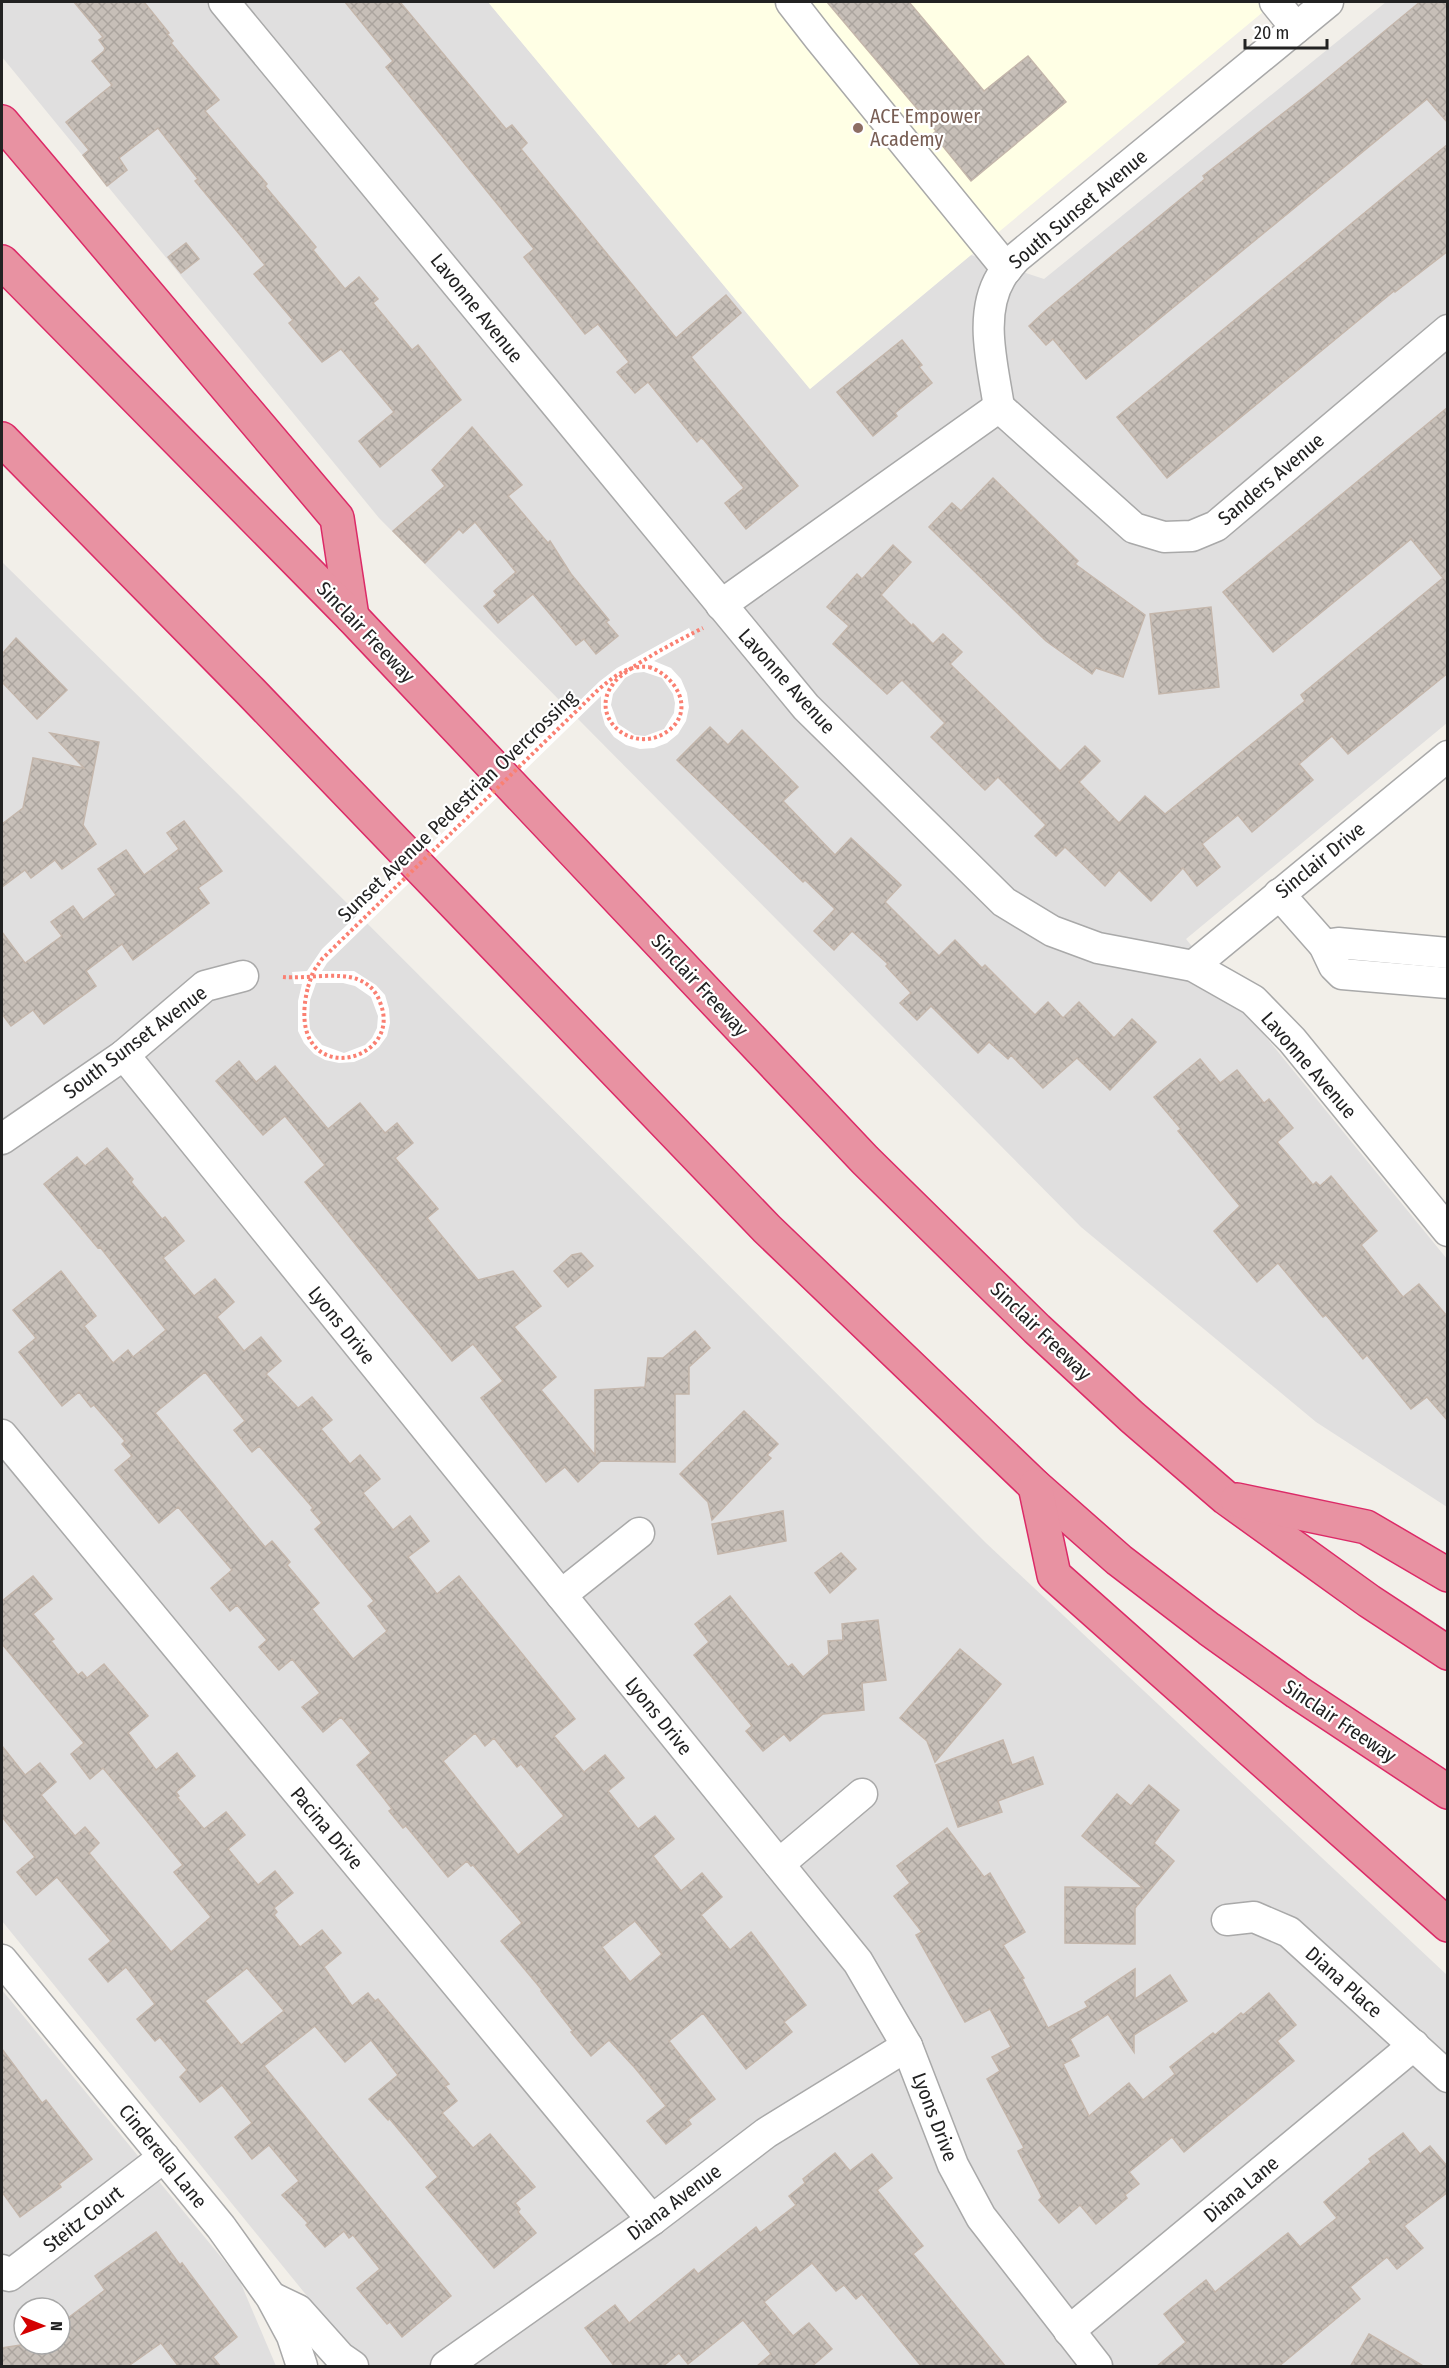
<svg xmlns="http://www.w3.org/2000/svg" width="1449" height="2368" font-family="'Fira Sans Condensed',sans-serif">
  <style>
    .residential { fill: #e0dfdf; fill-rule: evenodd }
    .education { fill: #ffffe5 }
    .pier { fill: #fff; fill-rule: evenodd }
    .building { fill: url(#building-cross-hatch); stroke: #c4b6ab; stroke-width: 1.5; fill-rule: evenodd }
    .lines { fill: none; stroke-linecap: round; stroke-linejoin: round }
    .minor-casing { stroke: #a9a9a9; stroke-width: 33 }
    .highway-casing { stroke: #dc2a67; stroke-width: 36 }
    .path { stroke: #fa8072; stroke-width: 4; stroke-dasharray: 3 3; stroke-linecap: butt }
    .minor { stroke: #fff; stroke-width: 30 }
    .highway { stroke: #e892a2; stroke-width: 33 }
    .path-bridge { stroke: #fa8072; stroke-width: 4; stroke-dasharray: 3 3; stroke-linecap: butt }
    .education-dot { fill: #8d6e63; stroke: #fff; stroke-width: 2 }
    .labels { text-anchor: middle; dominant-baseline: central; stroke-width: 4.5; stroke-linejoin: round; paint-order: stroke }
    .education-label { font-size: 20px; fill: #785e54; stroke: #fff; text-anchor: start }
    .street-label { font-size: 20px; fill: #222; stroke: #fff }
  </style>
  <defs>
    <pattern id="building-cross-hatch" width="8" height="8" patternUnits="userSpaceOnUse" patternTransform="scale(1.5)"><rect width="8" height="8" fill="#c7bfb8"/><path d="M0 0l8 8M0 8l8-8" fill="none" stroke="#aba49e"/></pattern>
  </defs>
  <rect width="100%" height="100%" fill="#f2efe9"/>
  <g class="residential">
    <path d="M 2,2 L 488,2 L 810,389 L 971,255 L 1044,279 L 1386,2 L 1447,2 L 1447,723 L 1186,939 L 1447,1259 L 1447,1507 L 1316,1422 L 1081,1227 L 379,518 L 2,57 Z"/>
    <path d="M 2,562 L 237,793 L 986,1543 L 1447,1975 L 1447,2366 L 357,2366 L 355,2355 L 2,1921 Z"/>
    <path d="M 2,1990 L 239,2279 L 276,2366 L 2,2366 ZM 24,2308 L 60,2308 L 60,2344 L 24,2344 Z"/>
  </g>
  <path class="education" d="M 488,2 L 1275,2 L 810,389 Z"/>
  <path class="pier" d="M 689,628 L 695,638 L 654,661 L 671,668 L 681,679 L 687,693 L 689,707 L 686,721 L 678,734 L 667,743 L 654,748 L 640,749 L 626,745 L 614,737 L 605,725 L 601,711 L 601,696 L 327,963 L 322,971 L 354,971 L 376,985 L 385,995 L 389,1009 L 390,1023 L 387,1036 L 379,1047 L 366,1057 L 354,1062 L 339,1063 L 325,1060 L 314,1054 L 304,1043 L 298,1031 L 298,1001 L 302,984 L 294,984 L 292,972 L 307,971 L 322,949 L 600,681 L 617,668 ZM 644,672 L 662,678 L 673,694 L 675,703 L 674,713 L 664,729 L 645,736 L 635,735 L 618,724 L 611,705 L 613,694 L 625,678 L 634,673 ZM 316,983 L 343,983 L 355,986 L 371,997 L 378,1016 L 377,1028 L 372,1038 L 365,1045 L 344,1053 L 322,1045 L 315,1037 L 310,1029 L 309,1017 L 310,1000 Z"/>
  <g class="building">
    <path d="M 74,2 L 144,2 L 169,33 L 167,34 L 173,41 L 171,43 L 219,100 L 205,111 L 267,184 L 265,186 L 316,247 L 313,250 L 345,289 L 359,277 L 378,299 L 373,303 L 412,350 L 418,345 L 461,400 L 380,467 L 359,441 L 394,412 L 341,349 L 322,362 L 289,323 L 293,320 L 254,274 L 265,265 L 195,181 L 198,179 L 158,128 L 119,158 L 127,170 L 107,186 L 83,155 L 89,150 L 66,122 L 112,85 L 92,61 L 104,51 L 105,48 L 99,40 L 103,37 Z"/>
    <path d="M 345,2 L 400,2 L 506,129 L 512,125 L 527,143 L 521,149 L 676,338 L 726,295 L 741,313 L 691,357 L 798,486 L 746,529 L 725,503 L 744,488 L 704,440 L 701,438 L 697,442 L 648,382 L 635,393 L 617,372 L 629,362 L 598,324 L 585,334 L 524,257 L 534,249 L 386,67 L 393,61 Z"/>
    <path d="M 827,2 L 909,2 L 984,91 L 1028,56 L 1066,102 L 971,181 L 933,134 L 936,131 Z"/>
    <path d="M 1420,2 L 1448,2 L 1448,123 L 1427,99 L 1086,379 L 1053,339 L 1046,345 L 1029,326 L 1045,311 L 1205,179 L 1203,176 L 1318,86 Z"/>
    <path d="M 1448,144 L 1448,251 L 1395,292 L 1394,291 L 1167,478 L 1117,417 Z"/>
    <path d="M 186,243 L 199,259 L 181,273 L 168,257 Z"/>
    <path d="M 902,340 L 922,365 L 919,367 L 932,383 L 895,413 L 897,416 L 873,436 L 837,392 Z"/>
    <path d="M 1448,407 L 1448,673 L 1348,754 L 1332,736 L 1299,764 L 1313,780 L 1252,832 L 1238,815 L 1202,844 L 1220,867 L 1197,886 L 1183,868 L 1151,901 L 1119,870 L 1105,886 L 1065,847 L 1056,856 L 1035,836 L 1046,825 L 998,777 L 985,790 L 931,737 L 945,723 L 902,680 L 887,694 L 833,644 L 849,626 L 827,607 L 857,574 L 862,579 L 893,545 L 911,562 L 881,595 L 912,626 L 913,624 L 933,644 L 943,634 L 962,652 L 950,664 L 1060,771 L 1085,746 L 1100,761 L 1079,782 L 1119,823 L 1145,796 L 1165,814 L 1305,701 L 1301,695 L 1443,578 L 1411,539 L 1273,652 L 1223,592 Z"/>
    <path d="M 472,427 L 522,485 L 508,496 L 548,543 L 550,541 L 571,574 L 609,620 L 606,622 L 618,636 L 596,654 L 584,639 L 576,645 L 533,594 L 498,623 L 484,606 L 497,595 L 494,591 L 516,572 L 475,522 L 463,533 L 459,529 L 425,563 L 393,531 L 445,486 L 432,470 Z"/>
    <path d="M 993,478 L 1078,561 L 1075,564 L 1145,615 L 1123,677 L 1096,668 L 1092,674 L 1046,641 L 929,527 L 952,503 L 961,511 Z"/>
    <path d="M 1211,607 L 1219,687 L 1159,694 L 1150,614 Z"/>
    <path d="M 16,638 L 67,690 L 37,719 L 2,682 L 2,654 Z"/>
    <path d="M 710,727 L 728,745 L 742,730 L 798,787 L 783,801 L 835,855 L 851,838 L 901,885 L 885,902 L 939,956 L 955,940 L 982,968 L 985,965 L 1035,1015 L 1048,1002 L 1063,1018 L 1079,1002 L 1114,1038 L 1132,1019 L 1156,1042 L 1110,1090 L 1077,1058 L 1043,1088 L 1011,1055 L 1008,1059 L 989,1042 L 978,1053 L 931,1006 L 917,1020 L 900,1003 L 911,993 L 886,966 L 888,964 L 852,931 L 834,950 L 814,931 L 835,909 L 805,880 L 803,882 L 677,760 Z"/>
    <path d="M 50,733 L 99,742 L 83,825 L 96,844 L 62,869 L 55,860 L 31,878 L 25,870 L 2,887 L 2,824 L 23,808 L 33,758 L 84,768 Z"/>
    <path d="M 184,821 L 222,871 L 198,888 L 209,903 L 133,960 L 122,944 L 86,971 L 96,986 L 44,1024 L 33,1010 L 11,1026 L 2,1014 L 2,932 L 25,963 L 62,936 L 51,922 L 73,906 L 83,920 L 116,895 L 98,869 L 126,850 L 144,875 L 179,849 L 167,833 Z"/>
    <path d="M 1200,1059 L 1220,1083 L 1237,1070 L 1264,1103 L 1269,1099 L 1293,1128 L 1277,1142 L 1313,1185 L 1316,1182 L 1320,1186 L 1331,1176 L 1377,1231 L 1361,1245 L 1403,1297 L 1419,1284 L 1448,1317 L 1448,1421 L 1427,1397 L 1411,1409 L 1367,1355 L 1363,1359 L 1326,1315 L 1323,1317 L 1278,1263 L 1257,1282 L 1214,1231 L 1240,1206 L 1178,1131 L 1181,1129 L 1154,1097 Z"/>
    <path d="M 239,1061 L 256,1082 L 275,1066 L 328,1129 L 360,1103 L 385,1133 L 397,1123 L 413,1143 L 395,1158 L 438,1209 L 427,1218 L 478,1280 L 513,1271 L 541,1306 L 514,1327 L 556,1377 L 541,1390 L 595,1455 L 595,1390 L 645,1387 L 648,1358 L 663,1358 L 695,1331 L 710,1348 L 689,1367 L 689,1394 L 675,1394 L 675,1462 L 601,1461 L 578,1482 L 565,1467 L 546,1482 L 481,1398 L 503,1381 L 473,1344 L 452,1361 L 382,1277 L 305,1182 L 325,1165 L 285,1116 L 263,1135 L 216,1081 Z"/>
    <path d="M 107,1148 L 133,1179 L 131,1182 L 162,1219 L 165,1217 L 184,1241 L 163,1258 L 194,1296 L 215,1279 L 234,1302 L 217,1317 L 244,1351 L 261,1337 L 281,1361 L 266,1374 L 298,1408 L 312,1397 L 332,1420 L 321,1429 L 350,1464 L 360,1455 L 380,1479 L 363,1493 L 393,1530 L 410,1516 L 429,1541 L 408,1557 L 437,1594 L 459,1576 L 575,1719 L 554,1736 L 584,1772 L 605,1755 L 624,1778 L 608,1791 L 638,1829 L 655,1816 L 674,1839 L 653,1856 L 681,1891 L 702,1873 L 722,1897 L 701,1915 L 730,1950 L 751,1932 L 806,2005 L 784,2022 L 792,2032 L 746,2069 L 703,2013 L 669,2041 L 715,2099 L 688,2120 L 691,2124 L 666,2144 L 647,2121 L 666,2106 L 635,2068 L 609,2040 L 591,2056 L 571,2032 L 573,2031 L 541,1991 L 542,1990 L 501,1941 L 522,1923 L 473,1865 L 471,1866 L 467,1861 L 448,1877 L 406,1826 L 403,1828 L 389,1811 L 392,1809 L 382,1796 L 357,1765 L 371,1753 L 341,1717 L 323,1732 L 302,1707 L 320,1693 L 292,1659 L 279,1670 L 259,1647 L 267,1640 L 237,1605 L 230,1611 L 211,1588 L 232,1570 L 178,1507 L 159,1523 L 115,1470 L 132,1456 L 122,1444 L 125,1441 L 94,1405 L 91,1407 L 79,1392 L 62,1406 L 19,1352 L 36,1338 L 13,1310 L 61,1271 L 96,1316 L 84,1326 L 113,1363 L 128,1350 L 133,1357 L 166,1330 L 100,1247 L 98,1248 L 44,1184 L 77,1157 L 85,1166 ZM 205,1372 L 245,1421 L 234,1430 L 252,1452 L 259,1446 L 313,1508 L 311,1510 L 322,1523 L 315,1529 L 374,1601 L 368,1606 L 387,1631 L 353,1659 L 312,1609 L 319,1603 L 287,1565 L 290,1562 L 272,1541 L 265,1547 L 155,1413 ZM 475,1733 L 485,1746 L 494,1738 L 517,1767 L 521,1764 L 564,1816 L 518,1855 L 443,1761 ZM 635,1921 L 662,1954 L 630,1982 L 602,1947 Z"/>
    <path d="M 581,1253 L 593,1266 L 568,1287 L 554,1271 L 572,1255 Z"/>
    <path d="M 744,1411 L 778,1444 L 767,1455 L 771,1458 L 712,1520 L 708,1502 L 680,1474 Z"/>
    <path d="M 783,1511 L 786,1541 L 718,1554 L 712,1524 Z"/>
    <path d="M 841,1553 L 856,1569 L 830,1593 L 815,1573 Z"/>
    <path d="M 33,1576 L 52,1599 L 33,1614 L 54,1639 L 51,1641 L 78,1675 L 82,1672 L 87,1678 L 104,1664 L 148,1716 L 128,1733 L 156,1770 L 177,1753 L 195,1776 L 176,1792 L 179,1796 L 177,1797 L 204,1829 L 226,1812 L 245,1835 L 228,1849 L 258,1885 L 275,1871 L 293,1893 L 274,1908 L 277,1912 L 274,1915 L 300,1947 L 322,1930 L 341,1953 L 324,1967 L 352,2006 L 368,1993 L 375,2001 L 378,1999 L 449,2084 L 445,2086 L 457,2101 L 442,2113 L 473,2148 L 490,2134 L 535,2187 L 515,2203 L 520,2209 L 518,2212 L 536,2233 L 494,2268 L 426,2187 L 438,2177 L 389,2118 L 388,2120 L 369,2099 L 398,2075 L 371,2040 L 345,2062 L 315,2026 L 264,2066 L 451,2296 L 402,2337 L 390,2322 L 387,2324 L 357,2288 L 380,2269 L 353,2235 L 349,2238 L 344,2231 L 325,2247 L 306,2225 L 308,2223 L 282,2195 L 299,2181 L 269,2145 L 252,2159 L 235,2137 L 252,2123 L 222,2085 L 200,2102 L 180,2077 L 187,2070 L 160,2037 L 155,2041 L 137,2019 L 155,2004 L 126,1967 L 108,1982 L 89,1959 L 111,1941 L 57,1877 L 36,1895 L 17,1872 L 35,1857 L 2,1817 L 2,1746 L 25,1775 L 40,1763 L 56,1782 L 41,1795 L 75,1836 L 85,1827 L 99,1843 L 89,1853 L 171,1952 L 211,1917 L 174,1872 L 183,1865 L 103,1768 L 90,1779 L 71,1754 L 84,1743 L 2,1644 L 2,1601 ZM 247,1968 L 284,2011 L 241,2045 L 205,2001 Z"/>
    <path d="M 730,1596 L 788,1667 L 792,1664 L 803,1677 L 829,1654 L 828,1641 L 843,1640 L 842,1624 L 878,1620 L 886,1680 L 862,1683 L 864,1710 L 823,1714 L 790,1741 L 784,1734 L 763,1751 L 746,1731 L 752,1726 L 694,1655 L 709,1642 L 695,1624 Z"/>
    <path d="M 960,1649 L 1001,1684 L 935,1762 L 927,1741 L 900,1718 Z"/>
    <path d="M 1003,1740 L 1012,1765 L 1033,1757 L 1043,1784 L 998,1801 L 1002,1812 L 958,1827 L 936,1765 Z"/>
    <path d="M 1149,1785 L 1179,1810 L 1154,1843 L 1174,1861 L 1135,1908 L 1135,1944 L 1065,1943 L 1065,1887 L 1143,1888 L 1082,1836 L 1117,1794 L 1131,1806 Z"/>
    <path d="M 947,1828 L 984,1877 L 990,1873 L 1025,1932 L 1003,1945 L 1024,1978 L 1022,1979 L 1048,2028 L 1088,2007 L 1085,2002 L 1135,1969 L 1135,1999 L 1170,1975 L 1187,2001 L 1134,2035 L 1134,2052 L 1108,2014 L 1070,2039 L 1079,2056 L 1063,2064 L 1089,2116 L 1129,2083 L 1143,2100 L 1175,2074 L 1170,2067 L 1213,2033 L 1215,2035 L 1241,2013 L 1243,2015 L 1269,1993 L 1296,2025 L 1277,2041 L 1294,2061 L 1184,2152 L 1172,2137 L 1129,2172 L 1139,2184 L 1125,2195 L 1127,2198 L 1096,2224 L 1080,2205 L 1059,2223 L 1039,2200 L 1042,2197 L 1018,2151 L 1024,2148 L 987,2079 L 1000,2071 L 992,2057 L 1011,2047 L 990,2009 L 965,2022 L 916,1935 L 922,1932 L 894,1896 L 910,1883 L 897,1866 Z"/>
    <path d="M 2,2049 L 42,2103 L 46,2100 L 92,2159 L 59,2184 L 61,2187 L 20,2217 L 2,2192 Z"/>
    <path d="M 1403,2133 L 1420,2154 L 1430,2146 L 1448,2167 L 1448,2192 L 1404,2226 L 1423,2248 L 1397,2269 L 1387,2257 L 1350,2287 L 1360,2299 L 1278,2367 L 1156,2367 L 1186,2342 L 1164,2314 L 1206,2280 L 1215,2292 L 1288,2233 L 1300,2247 L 1337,2218 L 1324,2202 L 1371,2162 L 1369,2159 Z"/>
    <path d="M 835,2153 L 850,2171 L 872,2154 L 892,2178 L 877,2190 L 923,2246 L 913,2254 L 1006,2367 L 922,2367 L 862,2294 L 856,2299 L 844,2285 L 836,2291 L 812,2263 L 764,2302 L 793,2336 L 809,2323 L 832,2349 L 811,2367 L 756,2367 L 771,2354 L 743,2320 L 688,2364 L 679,2353 L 662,2367 L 615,2367 L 585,2328 L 615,2305 L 629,2323 L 694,2269 L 698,2274 L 756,2227 L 760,2233 L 796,2205 L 789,2196 L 805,2183 L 803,2179 Z"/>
    <path d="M 156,2232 L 180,2265 L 182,2263 L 237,2337 L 213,2357 L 221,2367 L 179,2367 L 161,2343 L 127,2367 L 2,2367 L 2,2348 L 27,2344 L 60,2344 L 60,2324 L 105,2290 L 95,2276 Z"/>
    <path d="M 1369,2334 L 1425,2367 L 1350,2367 Z"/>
  </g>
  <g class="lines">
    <g class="minor-casing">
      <g id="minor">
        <path d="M 224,2 L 806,707 L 1004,902 L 1052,931 L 1098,948 L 1193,966 L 1253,1000 L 1292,1040 L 1448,1231"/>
        <path d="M 791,2 L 819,38 L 1007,269"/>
        <path d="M 1275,2 L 1296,28"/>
        <path d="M 999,407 L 1134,528 L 1164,537 L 1192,536 L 1216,526 L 1448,330"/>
        <path d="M 999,407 C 993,366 978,315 1001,277 C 1005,270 1011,264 1016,258 L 1328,2"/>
        <path d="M 721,605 L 999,407"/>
        <path d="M 1279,894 L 1324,945 L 1334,966 L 1342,974 L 1448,983"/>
        <path d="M 1324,945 L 1338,943 L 1448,953"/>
        <path d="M 1193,966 L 1448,756"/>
        <path d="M 124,1055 L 858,1962 L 907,2046 L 953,2165 L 981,2217 L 1097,2366"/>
        <path d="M 2,1139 L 124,1055 L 205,986 L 243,976"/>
        <path d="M 2,1435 L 652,2220"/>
        <path d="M 561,1595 L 639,1533"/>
        <path d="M 779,1864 L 862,1794"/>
        <path d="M 1227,1920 L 1254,1917 L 1289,1932 L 1448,2077"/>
        <path d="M 2,1960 L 221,2227 L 271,2297 L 292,2336 L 302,2366"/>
        <path d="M 2,2270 L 9,2276 L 164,2157"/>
        <path d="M 275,2299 L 298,2310 L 340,2357 L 353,2366"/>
        <path d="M 1069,2331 L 1414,2045"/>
        <path d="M 446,2366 L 652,2220 L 766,2133 L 907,2046"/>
      </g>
    </g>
    <g class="highway-casing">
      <g id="highway">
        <path d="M 2,122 L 337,518 L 352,617"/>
        <path d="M 2,262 L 352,617 L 865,1160 L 1037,1329 L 1132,1417 L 1226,1498 L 1369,1601 L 1448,1653"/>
        <path d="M 2,439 L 251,692 L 767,1229 L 1035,1486 L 1119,1560 L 1209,1629 L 1297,1692 L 1448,1792"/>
        <path d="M 1035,1486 L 1054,1575 L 1448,1925"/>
        <path d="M 1237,1500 L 1366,1527 L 1448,1575"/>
      </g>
    </g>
    <g class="path">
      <path d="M 649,667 C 679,677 696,714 665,733 C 631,754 588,717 613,684 C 624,668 683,638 703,628"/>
      <path d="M 283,977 C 305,979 337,972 357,979 C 370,984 377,992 381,1005 C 403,1066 282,1091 308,987"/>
    </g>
    <use href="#minor" class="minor"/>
    <use href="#highway" class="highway"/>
    <path class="path-bridge" d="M 308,987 L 313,972 L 322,959 L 599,689 C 615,676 627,665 649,667"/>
  </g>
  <circle class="education-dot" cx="858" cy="128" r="6"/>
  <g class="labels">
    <g class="education-label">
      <text x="870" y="116">ACE Empower<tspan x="870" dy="23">Academy</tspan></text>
    </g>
    <g class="street-label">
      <text transform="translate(1078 209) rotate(-40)">South Sunset Avenue</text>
      <text transform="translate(477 308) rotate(51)">Lavonne Avenue</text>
      <text transform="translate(1271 479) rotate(-40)">Sanders Avenue</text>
      <text transform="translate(366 632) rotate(46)">Sinclair Freeway</text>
      <text transform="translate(787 681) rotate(48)">Lavonne Avenue</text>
      <text transform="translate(457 806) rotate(-44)">Sunset Avenue Pedestrian Overcrossing</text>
      <text transform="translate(1320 860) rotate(-39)">Sinclair Drive</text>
      <text transform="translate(700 985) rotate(47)">Sinclair Freeway</text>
      <text transform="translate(135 1042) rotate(-37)">South Sunset Avenue</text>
      <text transform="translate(1309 1065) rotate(49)">Lavonne Avenue</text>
      <text transform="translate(342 1325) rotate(51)">Lyons Drive</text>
      <text transform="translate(1041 1331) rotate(44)">Sinclair Freeway</text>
      <text transform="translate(659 1716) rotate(51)">Lyons Drive</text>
      <text transform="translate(1340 1721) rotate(34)">Sinclair Freeway</text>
      <text transform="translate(327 1828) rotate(50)">Pacina Drive</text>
      <text transform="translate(1344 1982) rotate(42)">Diana Place</text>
      <text transform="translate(935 2117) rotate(69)">Lyons Drive</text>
      <text transform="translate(163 2156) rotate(51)">Cinderella Lane</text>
      <text transform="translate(1241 2189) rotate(-40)">Diana Lane</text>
      <text transform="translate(674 2202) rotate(-37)">Diana Avenue</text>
      <text transform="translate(83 2219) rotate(-38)">Steitz Court</text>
    </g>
  </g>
  <rect width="1449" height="2368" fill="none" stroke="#222222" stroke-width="6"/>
  <g transform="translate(42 2326) rotate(91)"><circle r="28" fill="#ffffff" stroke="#a7a7a7" stroke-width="1.5"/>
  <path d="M0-4.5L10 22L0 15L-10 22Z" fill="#d40000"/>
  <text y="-9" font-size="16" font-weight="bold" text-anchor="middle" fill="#222222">N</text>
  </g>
  <path d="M1245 39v9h82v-9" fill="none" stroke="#222222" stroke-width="3"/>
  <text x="1254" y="39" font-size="18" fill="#222222" stroke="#ffffff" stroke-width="4.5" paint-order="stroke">20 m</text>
</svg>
